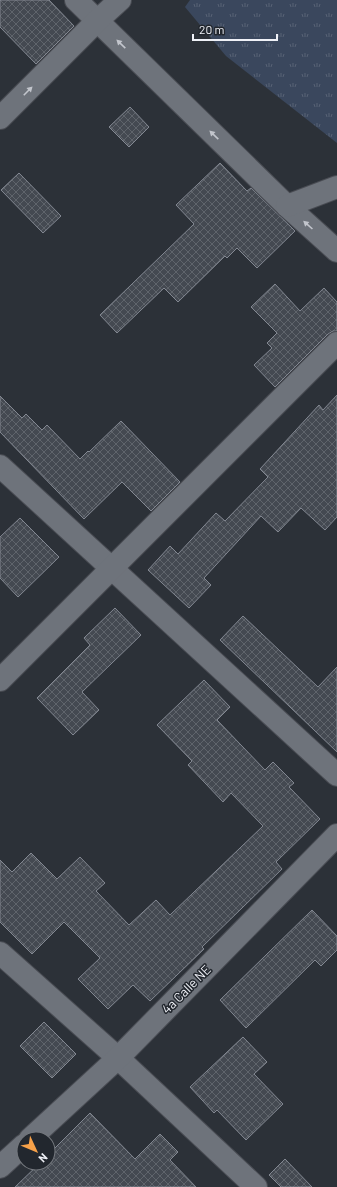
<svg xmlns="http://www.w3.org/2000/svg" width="337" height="1187" font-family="Barlow,sans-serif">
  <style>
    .park { fill: url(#park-tufts) }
    .building { fill: url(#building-cross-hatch); stroke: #838892 }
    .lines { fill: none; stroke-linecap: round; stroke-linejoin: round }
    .minor-casing { stroke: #494c53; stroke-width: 24 }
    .minor { stroke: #6e737b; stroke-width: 22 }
    .oneway { fill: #c2c5cc }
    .labels { text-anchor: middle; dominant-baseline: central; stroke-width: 3; stroke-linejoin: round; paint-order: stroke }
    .street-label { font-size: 13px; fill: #eff1f7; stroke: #22272e }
  </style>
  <defs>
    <pattern id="park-tufts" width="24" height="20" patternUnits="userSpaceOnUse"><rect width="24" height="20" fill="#3a475d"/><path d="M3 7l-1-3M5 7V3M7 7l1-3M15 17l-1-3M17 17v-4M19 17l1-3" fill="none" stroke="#576275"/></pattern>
    <pattern id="building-cross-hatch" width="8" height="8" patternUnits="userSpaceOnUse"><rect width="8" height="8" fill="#444951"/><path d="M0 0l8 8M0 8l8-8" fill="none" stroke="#5f646b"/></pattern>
  </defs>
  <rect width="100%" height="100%" fill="#2c3138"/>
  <path class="park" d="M 190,0 L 337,0 L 337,143 L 226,56 L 185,7 Z"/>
  <g class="building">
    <path d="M 0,0 L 49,0 L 74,26 L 36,64 L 0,27 Z"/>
    <path d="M 130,107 L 149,127 L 129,147 L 109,127 Z"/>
    <path d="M 220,163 L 247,191 L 251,188 L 295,231 L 257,268 L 237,248 L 227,258 L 225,256 L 178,302 L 164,288 L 117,333 L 100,315 L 194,224 L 176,205 Z"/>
    <path d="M 19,173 L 61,216 L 43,233 L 1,190 Z"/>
    <path d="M 275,284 L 300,311 L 324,288 L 337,302 L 337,331 L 333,331 L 328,334 L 275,387 L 254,365 L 272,348 L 267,343 L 277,333 L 251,307 Z"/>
    <path d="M 337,395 L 337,517 L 325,530 L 301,508 L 278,532 L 261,516 L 204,578 L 211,585 L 189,608 L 148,570 L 170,546 L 178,554 L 216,513 L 225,521 L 268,477 L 260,469 L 319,405 L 323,410 Z"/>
    <path d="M 0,396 L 22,418 L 26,414 L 42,430 L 47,425 L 80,459 L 88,451 L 89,452 L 121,421 L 180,482 L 151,511 L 122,482 L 84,519 L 0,432 Z"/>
    <path d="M 20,518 L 59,557 L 18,597 L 0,578 L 0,537 Z"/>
    <path d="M 115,608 L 141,635 L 82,692 L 99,710 L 73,735 L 37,698 L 90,645 L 84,638 Z"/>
    <path d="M 243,616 L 318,687 L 337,667 L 337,752 L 220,640 Z"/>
    <path d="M 204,680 L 230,707 L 217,720 L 265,770 L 273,762 L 294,783 L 289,787 L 320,819 L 276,862 L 282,869 L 202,947 L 204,949 L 150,1001 L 133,985 L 108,1009 L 78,979 L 100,958 L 64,922 L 32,954 L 0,922 L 0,860 L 12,872 L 31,853 L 57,879 L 80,857 L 105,883 L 96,891 L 129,925 L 156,900 L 170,915 L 263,826 L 231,793 L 223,802 L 188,765 L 192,761 L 157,725 Z"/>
    <path d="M 312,910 L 337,936 L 337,950 L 321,966 L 315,960 L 246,1028 L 220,1000 Z"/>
    <path d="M 44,1022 L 76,1054 L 52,1078 L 20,1046 Z"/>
    <path d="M 243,1037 L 267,1062 L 254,1074 L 283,1104 L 246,1140 L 217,1110 L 214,1113 L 190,1087 Z"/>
    <path d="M 90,1113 L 135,1159 L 160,1134 L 178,1152 L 170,1160 L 196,1187 L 15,1187 L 40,1163 L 48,1163 L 48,1155 Z"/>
    <path d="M 285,1159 L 312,1187 L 281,1187 L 269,1175 Z"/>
  </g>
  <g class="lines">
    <g class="minor-casing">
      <g id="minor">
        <path d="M 76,0 L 287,206 L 337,251"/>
        <path d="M 0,118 L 97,21 L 120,0"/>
        <path d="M 287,206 L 337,187"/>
        <path d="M 0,466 L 337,775"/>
        <path d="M 0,680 L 337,343"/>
        <path d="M 0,953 L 118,1058 L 256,1187"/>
        <path d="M 30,1139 L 118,1058 L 337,835"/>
        <path d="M 0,1167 L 24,1145"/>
      </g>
    </g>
    <use href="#minor" class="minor"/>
  </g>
  <defs><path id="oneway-solid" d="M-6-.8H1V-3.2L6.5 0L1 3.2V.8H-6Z"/></defs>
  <g class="oneway">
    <use href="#oneway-solid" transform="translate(121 44) rotate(-136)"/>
    <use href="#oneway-solid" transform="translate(28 91) rotate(-45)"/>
    <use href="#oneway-solid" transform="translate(214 135) rotate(-136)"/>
    <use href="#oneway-solid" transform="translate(308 225) rotate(-138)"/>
  </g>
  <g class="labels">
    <g class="street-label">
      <text transform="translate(186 989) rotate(-45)">4a Calle NE</text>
    </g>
  </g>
  <g transform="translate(36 1151) rotate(134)"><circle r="19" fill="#22272e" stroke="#74787e"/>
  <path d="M0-3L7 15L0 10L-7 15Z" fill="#f7a149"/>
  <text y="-6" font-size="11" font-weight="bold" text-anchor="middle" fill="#eff1f7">N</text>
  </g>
  <path d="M193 34v6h84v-6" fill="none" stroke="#eff1f7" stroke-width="2"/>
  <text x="199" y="34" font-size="12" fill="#eff1f7" stroke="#22272e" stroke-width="3" paint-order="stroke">20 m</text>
</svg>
